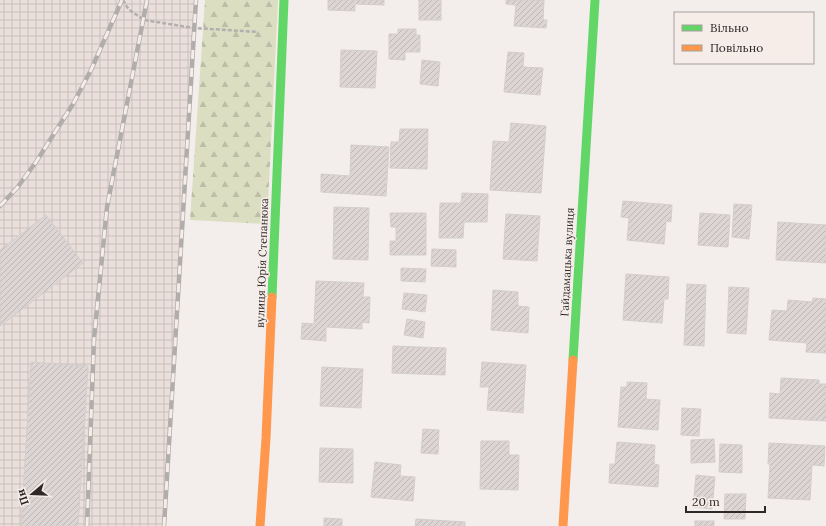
<svg xmlns="http://www.w3.org/2000/svg" width="826" height="526" font-family="Lora,serif">
  <style>
    .industrial { fill: url(#industrial-grid) }
    .forest { fill: url(#forest-firs) }
    .building { fill: url(#building-hatch); stroke: #d2cecd }
    .lines { fill: none; stroke-linecap: round; stroke-linejoin: round }
    .path { stroke: #b2afae; stroke-width: 2.5; stroke-dasharray: 4 2; stroke-linecap: butt }
    .fast { stroke: #63d668; stroke-width: 9 }
    .slow { stroke: #ff974d; stroke-width: 9 }
    .rail-casing { stroke: #b0adab; stroke-width: 4.5 }
    .rail { stroke: #f6ede9; stroke-width: 3; stroke-dasharray: 9; stroke-linecap: butt }
    .labels { text-anchor: middle; dominant-baseline: central; stroke-width: 3; stroke-linejoin: round; paint-order: stroke }
    .street-label { font-size: 11px; fill: #2d2928; stroke: #f6ede9 }
  </style>
  <defs>
    <pattern id="industrial-grid" width="8" height="8" patternUnits="userSpaceOnUse"><rect width="8" height="8" fill="#eadfdb"/><path d="M0 4h8M4 0v8" fill="none" stroke="#c9bfbc"/></pattern>
    <pattern id="forest-firs" width="22" height="20" patternUnits="userSpaceOnUse"><rect width="22" height="20" fill="#dcdec2"/><path d="M5 1l3.5 6h-7zM16 11l3.5 6h-7z" fill="#bdbea7"/></pattern>
    <pattern id="building-hatch" width="6" height="6" patternUnits="userSpaceOnUse"><rect width="6" height="6" fill="#ddd5d4"/><path d="M-1 1l2-2M0 6l6-6M5 7l2-2" fill="none" stroke="#beb7b6"/></pattern>
  </defs>
  <rect width="100%" height="100%" fill="#f3eeec"/>
  <path class="industrial" d="M 0,0 L 197,0 L 194,28 L 164,526 L 0,526 Z"/>
  <path class="forest" d="M 205,0 L 278,0 L 267,224 L 190,220 Z"/>
  <g class="building">
    <path d="M 328,0 L 384,0 L 384,5 L 355,4 L 355,11 L 328,10 Z"/>
    <rect x="419" y="0" width="22" height="20"/>
    <path d="M 506,0 L 544,0 L 543,20 L 547,20 L 546,28 L 514,26 L 516,5 L 506,4 Z"/>
    <path d="M 398,29 L 416,29 L 416,35 L 420,35 L 420,52 L 405,52 L 405,60 L 389,59 L 389,34 L 398,34 Z"/>
    <path d="M 341,50 L 377,51 L 375,88 L 340,87 Z"/>
    <path d="M 508,52 L 524,53 L 523,67 L 543,68 L 540,95 L 504,92 Z"/>
    <path d="M 422,60 L 440,62 L 438,86 L 420,84 Z"/>
    <path d="M 511,123 L 546,126 L 541,193 L 490,190 L 493,141 L 509,142 Z"/>
    <path d="M 400,129 L 428,129 L 427,169 L 390,168 L 391,142 L 399,142 Z"/>
    <path d="M 351,145 L 389,147 L 386,196 L 321,192 L 321,174 L 350,176 Z"/>
    <path d="M 462,193 L 488,194 L 487,222 L 464,222 L 463,238 L 439,238 L 440,203 L 461,203 Z"/>
    <path d="M 623,201 L 672,205 L 671,222 L 666,221 L 664,244 L 627,240 L 629,218 L 621,217 Z"/>
    <path d="M 734,204 L 752,205 L 749,239 L 732,237 Z"/>
    <path d="M 334,207 L 369,208 L 368,260 L 333,259 Z"/>
    <path d="M 390,213 L 426,213 L 426,255 L 390,255 L 390,241 L 396,241 L 396,227 L 391,227 Z"/>
    <path d="M 700,213 L 730,215 L 728,247 L 698,245 Z"/>
    <path d="M 506,214 L 540,216 L 537,261 L 503,259 Z"/>
    <path d="M 46,215 L 83,263 L 0,326 L 0,250 Z"/>
    <path d="M 778,222 L 826,225 L 826,263 L 776,260 Z"/>
    <path d="M 432,249 L 456,250 L 456,267 L 431,266 Z"/>
    <path d="M 401,268 L 426,269 L 425,282 L 401,281 Z"/>
    <path d="M 626,274 L 669,277 L 668,299 L 664,299 L 662,323 L 623,320 Z"/>
    <path d="M 316,281 L 364,283 L 363,297 L 370,297 L 369,323 L 362,322 L 362,329 L 326,327 L 326,341 L 301,339 L 302,323 L 314,324 Z"/>
    <path d="M 687,284 L 706,285 L 704,346 L 684,345 Z"/>
    <path d="M 729,287 L 749,288 L 746,334 L 727,333 Z"/>
    <path d="M 493,290 L 518,292 L 518,306 L 529,307 L 528,333 L 491,330 Z"/>
    <path d="M 404,293 L 427,295 L 425,312 L 402,309 Z"/>
    <path d="M 813,298 L 826,299 L 826,353 L 806,352 L 807,343 L 769,340 L 772,310 L 787,311 L 788,300 L 812,302 Z"/>
    <path d="M 407,319 L 425,322 L 423,338 L 404,335 Z"/>
    <path d="M 393,346 L 446,348 L 445,375 L 392,373 Z"/>
    <path d="M 31,362 L 88,366 L 78,526 L 21,526 Z"/>
    <path d="M 482,362 L 526,365 L 523,413 L 487,410 L 489,387 L 480,387 Z"/>
    <path d="M 322,367 L 363,369 L 361,408 L 320,406 Z"/>
    <path d="M 781,378 L 819,380 L 819,384 L 826,384 L 826,421 L 769,418 L 770,393 L 780,394 Z"/>
    <path d="M 627,382 L 647,383 L 646,399 L 660,400 L 658,430 L 618,427 L 621,387 L 627,387 Z"/>
    <path d="M 682,408 L 701,409 L 699,436 L 681,435 Z"/>
    <path d="M 423,429 L 439,430 L 438,454 L 421,453 Z"/>
    <path d="M 714,439 L 715,462 L 691,463 L 691,440 Z"/>
    <path d="M 481,441 L 509,441 L 509,455 L 519,455 L 518,490 L 480,489 Z"/>
    <path d="M 617,442 L 655,445 L 654,464 L 659,465 L 658,487 L 609,483 L 610,464 L 615,464 Z"/>
    <path d="M 769,443 L 825,446 L 824,466 L 812,465 L 810,500 L 768,498 L 770,464 L 768,464 Z"/>
    <path d="M 720,444 L 742,445 L 742,473 L 719,472 Z"/>
    <path d="M 320,448 L 353,449 L 353,483 L 319,482 Z"/>
    <path d="M 375,462 L 401,465 L 400,476 L 415,477 L 413,501 L 371,497 Z"/>
    <path d="M 696,475 L 715,477 L 712,509 L 693,507 Z"/>
    <path d="M 725,494 L 746,494 L 745,519 L 724,519 Z"/>
    <path d="M 324,518 L 342,519 L 342,526 L 324,526 Z"/>
    <path d="M 416,519 L 465,522 L 465,526 L 415,526 Z"/>
    <rect x="695" y="521" width="19" height="5"/>
  </g>
  <g class="lines">
    <path class="path" d="M 123,0 L 127,7 L 131,11 L 144,20 L 194,28 L 258,32"/>
    <g class="fast">
      <path d="M 272,297 L 284,0"/>
      <path d="M 573,360 L 595,0"/>
    </g>
    <g class="slow">
      <path d="M 260,526 L 266,438 L 272,297"/>
      <path d="M 563,526 L 573,360"/>
    </g>
    <g class="rail-casing">
      <g id="rail">
        <path d="M 0,206 L 17,188 L 36,162 L 73,104 L 91,70 L 122,0"/>
        <path d="M 87,526 L 94,339 L 107,207 L 147,0"/>
        <path d="M 164,526 L 196,0"/>
      </g>
    </g>
    <use href="#rail" class="rail"/>
  </g>
  <g class="labels">
    <g class="street-label">
      <text transform="translate(567 262) rotate(-87)">Гайдамацька вулиця</text>
      <text transform="translate(262 263) rotate(-88)">вулиця Юрія Степанюка</text>
    </g>
  </g>
  <rect x="674" y="12" width="140" height="52" fill="#f6ede9" stroke="#a69f9c"/>
  <rect x="682" y="25" width="20" height="6" fill="#63d668" stroke="#a69f9c"/>
  <text x="710" y="32" font-size="12" fill="#2d2928">Вільно</text>
  <rect x="682" y="45" width="20" height="6" fill="#ff974d" stroke="#a69f9c"/>
  <text x="710" y="52" font-size="12" fill="#2d2928">Повільно</text>
  <g transform="translate(32 494) rotate(251)" stroke="#f6ede9" stroke-width="3" paint-order="stroke">
  <path d="M0-3L7 15L0 10L-7 15Z" fill="#2d2928"/>
  <text y="-6" font-size="11" font-weight="bold" text-anchor="middle" fill="#2d2928">Пн</text>
  </g>
  <path d="M686 506v6h79v-6" fill="none" stroke="#2d2928" stroke-width="2"/>
  <text x="692" y="506" font-size="12" fill="#2d2928" stroke="#f6ede9" stroke-width="3" paint-order="stroke">20 m</text>
</svg>
